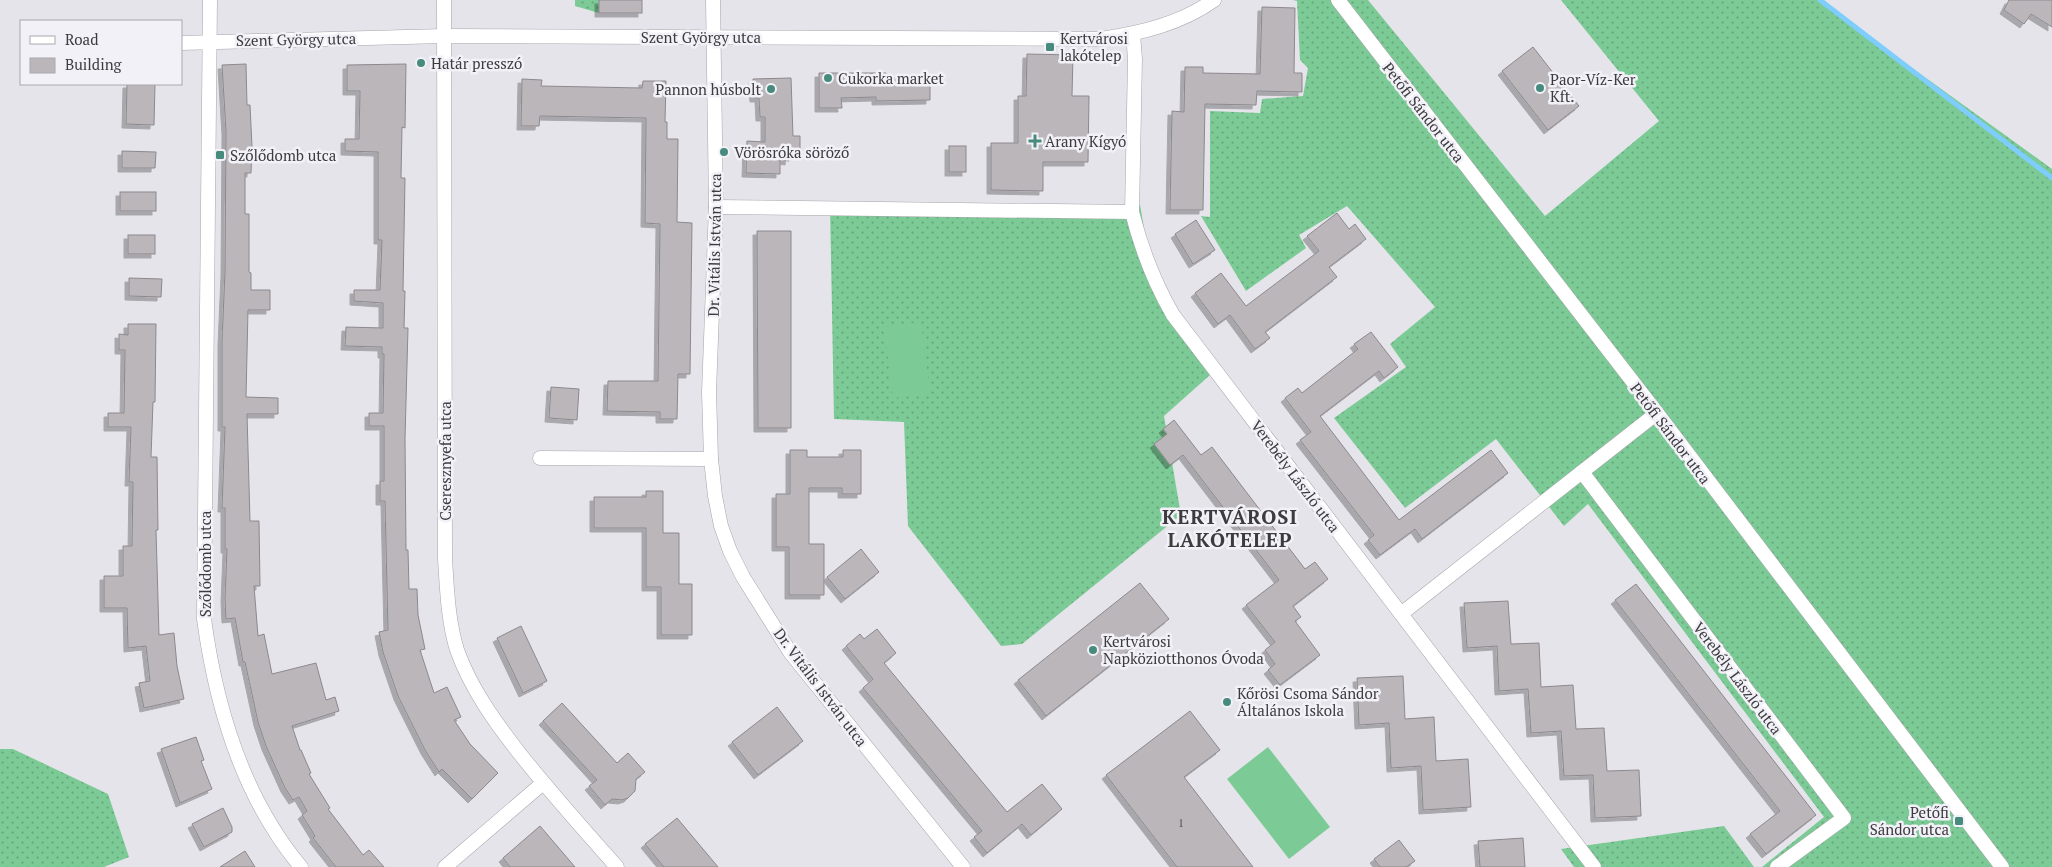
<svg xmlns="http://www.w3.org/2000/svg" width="2052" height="867" font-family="'PT Serif',serif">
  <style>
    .grass { fill: url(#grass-dots) }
    .pitch { fill: #7ccb96 }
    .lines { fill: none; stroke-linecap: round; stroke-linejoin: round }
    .stream { stroke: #7ecdfc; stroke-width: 5 }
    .building { fill: #bbb6ba; stroke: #8d888d; filter: url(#shadow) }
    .street-casing { stroke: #a6a5ab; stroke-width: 15 }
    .street { stroke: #fff; stroke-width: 14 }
    .poi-dot { fill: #478a7e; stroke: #f3f1f8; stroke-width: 2 }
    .labels { text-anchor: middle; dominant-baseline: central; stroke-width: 5; stroke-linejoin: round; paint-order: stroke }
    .number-label { font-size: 12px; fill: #5c5a5d }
    .street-label { font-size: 15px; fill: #3c3b3e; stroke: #f3f1f8 }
    .poi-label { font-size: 15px; fill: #3c3b3e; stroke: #f3f1f8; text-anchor: start }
    .district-label { font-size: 20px; font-weight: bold; letter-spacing: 1px; fill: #3c3b3e; stroke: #f3f1f8 }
  </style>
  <defs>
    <pattern id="grass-dots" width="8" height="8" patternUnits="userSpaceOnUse" patternTransform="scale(1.25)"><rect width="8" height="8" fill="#7ccb96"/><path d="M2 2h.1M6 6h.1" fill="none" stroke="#67a67c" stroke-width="1.8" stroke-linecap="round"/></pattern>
    <filter id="shadow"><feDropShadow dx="-4" dy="4" stdDeviation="0" flood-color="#0004"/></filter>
  </defs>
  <rect width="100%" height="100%" fill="#e5e4ea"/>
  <g class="grass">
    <path d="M 575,0 L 599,0 L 599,13 L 575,6 Z"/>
    <path d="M 1293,0 L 1368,0 L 1545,216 L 1659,121 L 1561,0 L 1818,0 L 2052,169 L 2052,867 L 1762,867 L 1824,817 L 1588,504 L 1564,526 L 1496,439 L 1405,508 L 1334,418 L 1406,367 L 1390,344 L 1435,307 L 1347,206 L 1299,235 L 1306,248 L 1246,291 L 1201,216 L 1210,217 L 1210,111 L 1260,113 L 1262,99 L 1303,96 L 1308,68 L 1300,60 L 1297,1 Z"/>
    <path d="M 830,204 L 1140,205 L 1150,262 L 1168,303 L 1219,367 L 1164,416 L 1181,515 L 1022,644 L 1001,646 L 908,526 L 904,422 L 834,419 Z"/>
    <path d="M 0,749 L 13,749 L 108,794 L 129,857 L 104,867 L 0,867 Z"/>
    <path d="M 1724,826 L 1754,867 L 1574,867 L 1561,849 Z"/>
  </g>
  <g class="pitch">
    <path d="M 921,322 L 930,393 L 893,398 L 884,327 Z"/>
    <path d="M 1268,747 L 1330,827 L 1289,859 L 1227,779 Z"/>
  </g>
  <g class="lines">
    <path class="stream" d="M 1820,0 L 2052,178"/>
  </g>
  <g class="building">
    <rect x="599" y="0" width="43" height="13"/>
    <path d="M 2009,0 L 2052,0 L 2052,27 L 2031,14 L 2024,24 L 2004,10 Z"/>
    <path d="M 1262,7 L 1295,8 L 1294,73 L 1302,73 L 1302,92 L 1257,91 L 1256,105 L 1205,104 L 1203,210 L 1170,210 L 1172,111 L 1184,112 L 1185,67 L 1203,67 L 1203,73 L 1260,74 Z"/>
    <path d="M 1533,47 L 1579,106 L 1548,130 L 1502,71 Z"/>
    <path d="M 1027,54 L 1073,55 L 1072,96 L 1089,96 L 1088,162 L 1043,162 L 1043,191 L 991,190 L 991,143 L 1018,143 L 1018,96 L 1026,96 Z"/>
    <path d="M 246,64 L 247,105 L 250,105 L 252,147 L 251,173 L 245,173 L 245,214 L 249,214 L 249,272 L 251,273 L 251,290 L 270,290 L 270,310 L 248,310 L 246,397 L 278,398 L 278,414 L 247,414 L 250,521 L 259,521 L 260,586 L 254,586 L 258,636 L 264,634 L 272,674 L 316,663 L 326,700 L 335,697 L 339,711 L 292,726 L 300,750 L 301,750 L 311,773 L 309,774 L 330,808 L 328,809 L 363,855 L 369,850 L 384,867 L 336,867 L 313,838 L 315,836 L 302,815 L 307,811 L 299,797 L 293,800 L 285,788 L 266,746 L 258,722 L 245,662 L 243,662 L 235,618 L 226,619 L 225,598 L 227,549 L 225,549 L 225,508 L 222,508 L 225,427 L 222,427 L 222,341 L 225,272 L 226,131 L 222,65 Z"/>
    <path d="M 406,64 L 405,128 L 402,127 L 401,178 L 405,178 L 403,291 L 405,291 L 404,328 L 408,328 L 405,439 L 406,550 L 408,550 L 409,589 L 417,589 L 418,615 L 425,649 L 420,650 L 434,693 L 447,687 L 461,717 L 454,720 L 470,744 L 498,773 L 472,799 L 442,769 L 439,772 L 425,750 L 398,696 L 383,652 L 379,632 L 388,630 L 385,501 L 380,501 L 380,481 L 384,481 L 384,426 L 369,426 L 369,413 L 383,413 L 384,354 L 382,354 L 382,347 L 345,346 L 346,327 L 383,328 L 383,303 L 354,301 L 354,290 L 380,290 L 382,240 L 378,240 L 378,152 L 345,151 L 345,139 L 359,139 L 360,91 L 347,91 L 347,65 Z"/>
    <path d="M 819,73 L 886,73 L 886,78 L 930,77 L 930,100 L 876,101 L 876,97 L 841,98 L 842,108 L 819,108 Z"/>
    <path d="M 791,78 L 793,136 L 800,136 L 800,151 L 790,151 L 789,161 L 780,160 L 780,174 L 746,173 L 747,141 L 765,142 L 765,117 L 760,117 L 759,98 L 754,98 L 753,79 Z"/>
    <path d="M 522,79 L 542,80 L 541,86 L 642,88 L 643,81 L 666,81 L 665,122 L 667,122 L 667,139 L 678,139 L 677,222 L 692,223 L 690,374 L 678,374 L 677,419 L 660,419 L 660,412 L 607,411 L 608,381 L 658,381 L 660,224 L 645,223 L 646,118 L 540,116 L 539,126 L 521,126 Z"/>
    <path d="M 127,84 L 155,84 L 154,125 L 126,124 Z"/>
    <rect x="949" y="146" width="17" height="26"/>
    <path d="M 122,151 L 156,152 L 155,168 L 122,168 Z"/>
    <rect x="120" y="192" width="36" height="19"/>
    <path d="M 1337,213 L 1349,229 L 1355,224 L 1366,239 L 1329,267 L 1337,277 L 1265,332 L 1270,338 L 1255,349 L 1230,315 L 1218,324 L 1195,293 L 1221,273 L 1246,306 L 1319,251 L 1307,236 Z"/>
    <path d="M 1196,220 L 1215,250 L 1193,264 L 1175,234 Z"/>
    <path d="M 757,231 L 791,231 L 791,428 L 758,428 Z"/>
    <rect x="128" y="235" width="27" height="19"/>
    <path d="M 129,278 L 162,279 L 161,297 L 129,296 Z"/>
    <path d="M 128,324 L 156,324 L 155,402 L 153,402 L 151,457 L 157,457 L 158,530 L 156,530 L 159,635 L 174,633 L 177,666 L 184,699 L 144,708 L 139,683 L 150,681 L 146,646 L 128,648 L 127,608 L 104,608 L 104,576 L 123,576 L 123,546 L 132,546 L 133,482 L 129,482 L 131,427 L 108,427 L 108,413 L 124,413 L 125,350 L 119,350 L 119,334 L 128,335 Z"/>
    <path d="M 1371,332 L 1398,367 L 1384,378 L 1379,371 L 1320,416 L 1399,520 L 1491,450 L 1508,473 L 1422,539 L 1415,529 L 1380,555 L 1368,540 L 1374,535 L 1300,440 L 1311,432 L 1285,398 L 1298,388 L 1302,393 L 1358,349 L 1354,344 Z"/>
    <path d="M 551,387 L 579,389 L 577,420 L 549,418 Z"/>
    <path d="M 1174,420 L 1201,455 L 1212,447 L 1305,569 L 1315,562 L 1328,579 L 1293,606 L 1301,617 L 1295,621 L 1320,655 L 1280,685 L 1268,670 L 1275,664 L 1265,650 L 1275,642 L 1246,605 L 1279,580 L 1183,455 L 1170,465 L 1154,444 L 1167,434 L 1163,429 Z"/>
    <path d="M 790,450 L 807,450 L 807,457 L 843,457 L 843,450 L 861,450 L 861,494 L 842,494 L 842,488 L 809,488 L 809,544 L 824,544 L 824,595 L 789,595 L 789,547 L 776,547 L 776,494 L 790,494 Z"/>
    <path d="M 646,491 L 663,491 L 663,533 L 679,533 L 679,584 L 692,584 L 692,635 L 661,635 L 661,587 L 646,587 L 646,528 L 594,528 L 594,497 L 646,497 Z"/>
    <path d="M 861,549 L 879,572 L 845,599 L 827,577 Z"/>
    <path d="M 1140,583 L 1169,619 L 1046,716 L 1018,680 Z"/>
    <path d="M 1636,584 L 1816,815 L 1766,854 L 1750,834 L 1780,811 L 1615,600 Z"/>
    <path d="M 1508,601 L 1511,644 L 1539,643 L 1541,687 L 1573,685 L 1576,729 L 1604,728 L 1607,771 L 1639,770 L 1641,816 L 1595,818 L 1593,775 L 1564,776 L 1561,731 L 1531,733 L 1528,689 L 1499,691 L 1497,646 L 1467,648 L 1464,603 Z"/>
    <path d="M 521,626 L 547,681 L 523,693 L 497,638 Z"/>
    <path d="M 877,629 L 896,653 L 884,663 L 1007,812 L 1042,784 L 1062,809 L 1031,835 L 1022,824 L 987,853 L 974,837 L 982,831 L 863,688 L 873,679 L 846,646 L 860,634 L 864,639 Z"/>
    <path d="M 1403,676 L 1405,719 L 1434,717 L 1436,761 L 1468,759 L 1471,807 L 1423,810 L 1421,766 L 1391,768 L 1389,723 L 1359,725 L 1357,678 Z"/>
    <path d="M 562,703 L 617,763 L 628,753 L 645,772 L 636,779 L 635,791 L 628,798 L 622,800 L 612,799 L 605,805 L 589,786 L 597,780 L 543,721 Z"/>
    <path d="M 777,707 L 803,741 L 758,775 L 732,742 Z"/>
    <path d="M 1190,711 L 1220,750 L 1184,777 L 1253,867 L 1177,867 L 1106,775 Z"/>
    <path d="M 196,737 L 204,760 L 201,761 L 212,789 L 180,803 L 161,749 Z"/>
    <path d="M 223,808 L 232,827 L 232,832 L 204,847 L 192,824 Z"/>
    <path d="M 677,818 L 718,867 L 664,867 L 645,844 Z"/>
    <path d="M 540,826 L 575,867 L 510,867 L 503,858 Z"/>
    <path d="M 1523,838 L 1525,867 L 1480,867 L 1478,841 Z"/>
    <path d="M 1399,840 L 1415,861 L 1406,867 L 1380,867 L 1374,859 Z"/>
    <path d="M 245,851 L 255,867 L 220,867 Z"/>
  </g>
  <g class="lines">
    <g class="street-casing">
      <g id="street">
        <path d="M 210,0 L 204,619 C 216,707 243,798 301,867"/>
        <path d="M 444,0 L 445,559 C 447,589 448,621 457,650 C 471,689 495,722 520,754 C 551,793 584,830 617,867"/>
        <path d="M 713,0 L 716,207 L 709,392 L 711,459 L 715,496 L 721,526 L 730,551 L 743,577 L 790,652 L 963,867"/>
        <path d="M 1338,0 L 1657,413 L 2002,867"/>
        <path d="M 1133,34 L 1135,59 L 1132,212 C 1141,248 1154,282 1173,315 L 1594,867"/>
        <path d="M 181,43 L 444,36 L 1101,39 C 1141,33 1180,24 1214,0"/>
        <path d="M 716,207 L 1132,212"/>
        <path d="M 540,458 L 711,459"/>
        <path d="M 1582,472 L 1844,818 L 1777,867"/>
        <path d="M 1401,614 L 1657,413"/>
        <path d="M 445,867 L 543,783"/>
      </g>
    </g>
    <use href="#street" class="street"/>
  </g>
  <g class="poi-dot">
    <rect x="1045" y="42" width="10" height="10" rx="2.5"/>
    <circle cx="421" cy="63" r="5"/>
    <circle cx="828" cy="78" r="5"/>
    <circle cx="1540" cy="88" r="5"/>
    <circle cx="771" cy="89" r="5"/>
    <path d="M1032.5 133.5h5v5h5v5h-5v5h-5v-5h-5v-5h5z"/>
    <circle cx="724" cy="152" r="5"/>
    <rect x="215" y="150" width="10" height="10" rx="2.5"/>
    <circle cx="1093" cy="650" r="5"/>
    <circle cx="1227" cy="702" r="5"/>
    <rect x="1954" y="816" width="10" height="10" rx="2.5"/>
  </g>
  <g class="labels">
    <g class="number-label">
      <text x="1181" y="822">1</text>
    </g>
    <g class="street-label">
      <text x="701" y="37">Szent György utca</text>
      <text transform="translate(296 39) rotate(-1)">Szent György utca</text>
      <text transform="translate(1424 112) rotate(52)">Petőfi Sándor utca</text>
      <text transform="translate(714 245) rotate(-89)">Dr. Vitális István utca</text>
      <text transform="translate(1671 433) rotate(53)">Petőfi Sándor utca</text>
      <text transform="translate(445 461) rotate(-90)">Cseresznyefa utca</text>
      <text transform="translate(1296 476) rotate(53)">Verebély László utca</text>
      <text transform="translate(205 564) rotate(-90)">Szőlődomb utca</text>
      <text transform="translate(1738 678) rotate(53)">Verebély László utca</text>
      <text transform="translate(821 687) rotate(53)">Dr. Vitális István utca</text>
    </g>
    <g class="poi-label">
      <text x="1060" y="38">Kertvárosi<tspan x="1060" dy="17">lakótelep</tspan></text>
      <text x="431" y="63">Határ presszó</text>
      <text x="838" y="78">Cukorka market</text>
      <text x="1550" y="79">Paor-Víz-Ker<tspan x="1550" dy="17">Kft.</tspan></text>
      <text x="761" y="89" text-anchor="end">Pannon húsbolt</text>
      <text x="1045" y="141">Arany Kígyó</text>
      <text x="734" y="152">Vörösróka söröző</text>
      <text x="230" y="155">Szőlődomb utca</text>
      <text x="1103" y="641">Kertvárosi<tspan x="1103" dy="17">Napköziotthonos Óvoda</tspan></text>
      <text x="1237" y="693">Kőrösi Csoma Sándor<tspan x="1237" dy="17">Általános Iskola</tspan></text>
      <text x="1949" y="812" text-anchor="end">Petőfi<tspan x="1949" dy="17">Sándor utca</tspan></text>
    </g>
    <g class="district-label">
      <text x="1230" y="516">KERTVÁROSI<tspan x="1230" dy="23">LAKÓTELEP</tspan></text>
    </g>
  </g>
  <rect x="20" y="20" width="162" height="65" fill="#f3f1f8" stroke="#aaa8ae"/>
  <rect x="30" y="36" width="25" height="8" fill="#ffffff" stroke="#aaa8ae"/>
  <text x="65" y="45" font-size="15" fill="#3c3b3e">Road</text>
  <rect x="30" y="58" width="25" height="15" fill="#bbb6ba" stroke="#aaa8ae"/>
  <text x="65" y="70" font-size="15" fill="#3c3b3e">Building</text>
</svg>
